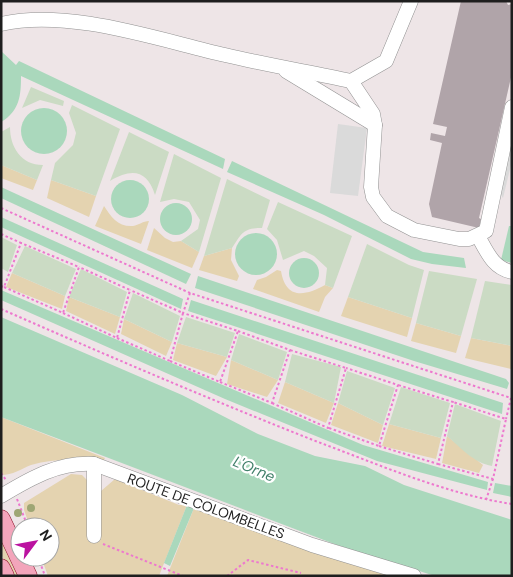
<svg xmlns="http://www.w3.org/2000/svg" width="513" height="577" font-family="'DM Sans',sans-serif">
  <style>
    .grass { fill: #e4d3b0 }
    .wetland { fill: #cbdbc4 }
    .parking { fill: #dadada }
    .water { fill: #aad8bc }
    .building { fill: #b0a4a9 }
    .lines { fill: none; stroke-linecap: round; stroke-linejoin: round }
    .minor-casing { stroke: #929292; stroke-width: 15 }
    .major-casing { stroke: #8b0d23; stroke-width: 19 }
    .path { stroke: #ed78ce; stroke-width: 2; stroke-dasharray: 2.5 2.5; stroke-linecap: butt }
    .minor { stroke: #fff; stroke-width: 14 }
    .major { stroke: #f3a5bb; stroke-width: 18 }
    .tree { fill: #9ea674 }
    .labels { text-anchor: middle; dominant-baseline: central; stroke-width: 4.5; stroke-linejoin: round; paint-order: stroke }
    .street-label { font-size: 14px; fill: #1e1e1e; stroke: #fff }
    .water-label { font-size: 15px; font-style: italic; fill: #42816b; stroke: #fff }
  </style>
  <rect width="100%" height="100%" fill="#eee5e7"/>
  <g class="grass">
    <path d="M 1,165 L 37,180 L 33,190 L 1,178 Z"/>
    <path d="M 51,180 L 96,196 L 89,217 L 47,198 Z"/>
    <path d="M 104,206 C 111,217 118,227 133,226 C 139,225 143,221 149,221 L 141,244 L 95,226 Z"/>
    <path d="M 154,228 L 165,238 L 173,242 L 181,241 L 199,252 L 192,268 L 147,250 Z"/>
    <path d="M 232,248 L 231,260 L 239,276 L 237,281 L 199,270 L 204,256 Z"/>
    <path d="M 277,270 L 281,271 C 286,300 305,296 325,285 L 333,288 L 325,297 L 319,312 L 253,289 L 257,280 L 266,277 Z"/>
    <path d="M 12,273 L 65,296 L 62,309 L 6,287 Z"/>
    <path d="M 69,297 L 120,317 L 115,334 L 66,311 Z"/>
    <path d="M 348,297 L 412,318 L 407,337 L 341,316 Z"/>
    <path d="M 124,319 L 172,342 L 166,356 L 121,334 Z"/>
    <path d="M 416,323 L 461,336 L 456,353 L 411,341 Z"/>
    <path d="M 471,338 L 512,346 L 511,369 L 465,358 Z"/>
    <path d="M 177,343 L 227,357 L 216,376 L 173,360 Z"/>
    <path d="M 231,360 L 278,380 L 267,397 L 227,384 Z"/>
    <path d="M 285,382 L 334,403 L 326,423 L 278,403 Z"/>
    <path d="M 338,403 L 383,425 L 378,443 L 331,425 Z"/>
    <path d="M 1,417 L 105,458 L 103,462 C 78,459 55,458 31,465 C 21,469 13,475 1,475 Z"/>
    <path d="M 389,424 L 441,438 L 436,459 L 382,446 Z"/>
    <path d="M 447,436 L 483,465 L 479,473 L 442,463 Z"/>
    <path d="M 71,474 L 82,475 L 87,480 L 90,536 L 101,536 L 101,491 L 115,479 L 179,505 L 187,505 L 159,576 L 48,576 L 41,557 L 50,557 L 50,527 L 30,527 L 24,510 L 24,503 Z"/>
    <path d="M 194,508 L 393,576 L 167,576 Z"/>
    <path d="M 1,534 L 21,576 L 12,576 L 1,554 Z"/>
  </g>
  <g class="wetland">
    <path d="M 31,87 L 64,101 L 63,106 L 40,100 L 22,108 Z"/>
    <path d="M 72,105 L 120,129 L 96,196 L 51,180 L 55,163 L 73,145 L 76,133 L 69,113 Z"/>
    <path d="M 10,127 C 10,147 21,165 43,165 L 37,180 L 1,165 L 1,132 Z"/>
    <path d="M 129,132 L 169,152 L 155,195 C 147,170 132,168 110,181 Z"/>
    <path d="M 174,154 L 221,178 L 199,252 L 181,241 L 198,229 L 200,220 L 189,202 L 174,199 L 160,202 Z"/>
    <path d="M 227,179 L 270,200 L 262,228 C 243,228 242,233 232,248 L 204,256 Z"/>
    <path d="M 278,202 L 352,236 L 333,288 L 325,285 L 327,268 L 314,256 L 304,251 L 283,260 L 277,240 L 267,229 Z"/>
    <path d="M 1,237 L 17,245 L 8,272 L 1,268 Z"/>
    <path d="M 367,244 L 409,265 L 424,270 L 412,318 L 348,297 Z"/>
    <path d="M 25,246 L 76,269 L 65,296 L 12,273 Z"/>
    <path d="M 81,269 L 127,292 L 120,317 L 69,297 Z"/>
    <path d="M 429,271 L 477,279 L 461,336 L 416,323 Z"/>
    <path d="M 485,281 L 512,285 L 512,346 L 471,338 Z"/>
    <path d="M 133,293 L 180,316 L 172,342 L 124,319 Z"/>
    <path d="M 186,317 L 235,333 L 227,357 L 177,343 Z"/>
    <path d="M 239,334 L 287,352 L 278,380 L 231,360 Z"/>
    <path d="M 292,354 L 341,367 L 334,403 L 285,382 Z"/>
    <path d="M 347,371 L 395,388 L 383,425 L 338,403 Z"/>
    <path d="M 401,387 L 450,403 L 441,438 L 389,424 Z"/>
    <path d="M 455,404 L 501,421 L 492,466 C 474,463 461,448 447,436 Z"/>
  </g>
  <g class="parking">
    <path d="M 338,124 L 367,128 L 358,196 L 330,193 Z"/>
    <path d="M 509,139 L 512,142 L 512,161 L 503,198 L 497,190 Z"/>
  </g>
  <g class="water">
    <path d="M 1,51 L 16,65 L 19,61 L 225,159 L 223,169 L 21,76 C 21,95 20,111 1,122 Z"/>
    <circle cx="44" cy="131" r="23"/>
    <path d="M 232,161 L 423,252 L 464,258 L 466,268 L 432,264 L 411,259 L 324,215 L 227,172 Z"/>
    <circle cx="130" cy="199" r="19"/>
    <path d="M 1,187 L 191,274 L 186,284 L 1,198 Z"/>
    <circle cx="176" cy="219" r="16"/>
    <path d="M 1,217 L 183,299 L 181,309 L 1,227 Z"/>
    <path d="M 509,226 L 512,226 L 512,263 L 501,260 Z"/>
    <circle cx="256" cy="254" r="21"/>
    <circle cx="304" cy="273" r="15"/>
    <path d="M 198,276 L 506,379 L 509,383 L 507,389 L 414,361 L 195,288 Z"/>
    <path d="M 1,290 L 363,445 L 488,482 L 487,490 L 377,461 L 225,399 L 1,300 Z"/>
    <path d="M 191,300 L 503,403 L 502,414 L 188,311 Z"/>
    <path d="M 1,317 L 182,395 L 258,434 L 315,456 L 365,466 L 404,485 L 512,520 L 512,576 L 435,576 L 337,545 L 1,417 Z"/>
    <path d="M 495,483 L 512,486 L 512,497 L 493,493 Z"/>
    <path d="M 187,505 L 194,508 L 170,566 L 164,563 Z"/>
  </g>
  <path class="building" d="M 461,1 L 506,1 L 508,5 L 512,4 L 512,73 L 479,218 L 481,219 L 479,228 L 432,217 L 429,204 L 442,143 L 430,140 L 431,133 L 445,136 L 447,127 L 433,124 Z"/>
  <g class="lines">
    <g class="minor-casing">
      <g id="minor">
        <path d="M 1,24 C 68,8 159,40 225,55 C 267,65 309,72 351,81 L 386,61 L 411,1"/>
        <path d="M 286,71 L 375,125"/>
        <path d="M 351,81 L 373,114 L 375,125 L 371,187 L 373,197 L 387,216 L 414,230 L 459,239 L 469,239 L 486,231 L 512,107"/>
        <path d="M 478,236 C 487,252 493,268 512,272"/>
        <path d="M 1,496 C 31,478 58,462 94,464 L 312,545 L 414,576"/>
        <path d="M 94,536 L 94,464"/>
      </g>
    </g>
    <g class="major-casing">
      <g id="major">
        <path d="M 1,519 L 28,576"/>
        <path d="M 1,568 L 5,576"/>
      </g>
    </g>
    <g class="path">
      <path d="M 1,208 L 190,293"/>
      <path d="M 1,234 L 21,243 L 4,287 L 1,286"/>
      <path d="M 4,287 L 63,313 L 79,267 L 21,243"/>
      <path d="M 1,309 C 106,355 211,400 318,442 C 380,465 446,494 512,504"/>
      <path d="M 63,313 L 117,338 L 130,290 L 79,267"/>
      <path d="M 117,338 L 170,361 L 183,313 L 130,290"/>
      <path d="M 170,361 L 220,382 L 238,331 L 183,313 L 190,293 L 511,398 L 506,419"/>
      <path d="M 220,382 L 272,403 L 290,350 L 238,331"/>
      <path d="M 272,403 L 328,428 L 346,368 L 290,350"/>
      <path d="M 329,428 L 379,446 L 398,385 L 346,368"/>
      <path d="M 379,446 L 438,464 L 453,402 L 398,385"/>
      <path d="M 438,464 L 493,479 L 506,419 L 453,402"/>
      <path d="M 1,473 L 6,480"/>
      <path d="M 17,499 L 28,527"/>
      <path d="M 486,500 L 493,479"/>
      <path d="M 103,544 L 183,576"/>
      <path d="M 38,557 L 45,576"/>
      <path d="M 227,576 L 248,560 L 301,573"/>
    </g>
    <use href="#minor" class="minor"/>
    <use href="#major" class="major"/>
  </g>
  <g class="tree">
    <circle cx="31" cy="508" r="4"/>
    <circle cx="18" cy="513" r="4"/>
  </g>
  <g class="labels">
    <g class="street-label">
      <text transform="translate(206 506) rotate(20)">ROUTE DE COLOMBELLES</text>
    </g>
    <g class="water-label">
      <text transform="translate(254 469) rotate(23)">L'Orne</text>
    </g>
  </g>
  <rect width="513" height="577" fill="none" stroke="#1e1e1e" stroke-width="5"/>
  <g transform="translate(35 542) rotate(58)"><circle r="24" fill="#ffffff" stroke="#a5a5a5"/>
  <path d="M0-4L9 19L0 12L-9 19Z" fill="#bb12a0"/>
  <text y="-8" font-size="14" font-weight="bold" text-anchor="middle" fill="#1e1e1e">N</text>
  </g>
</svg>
